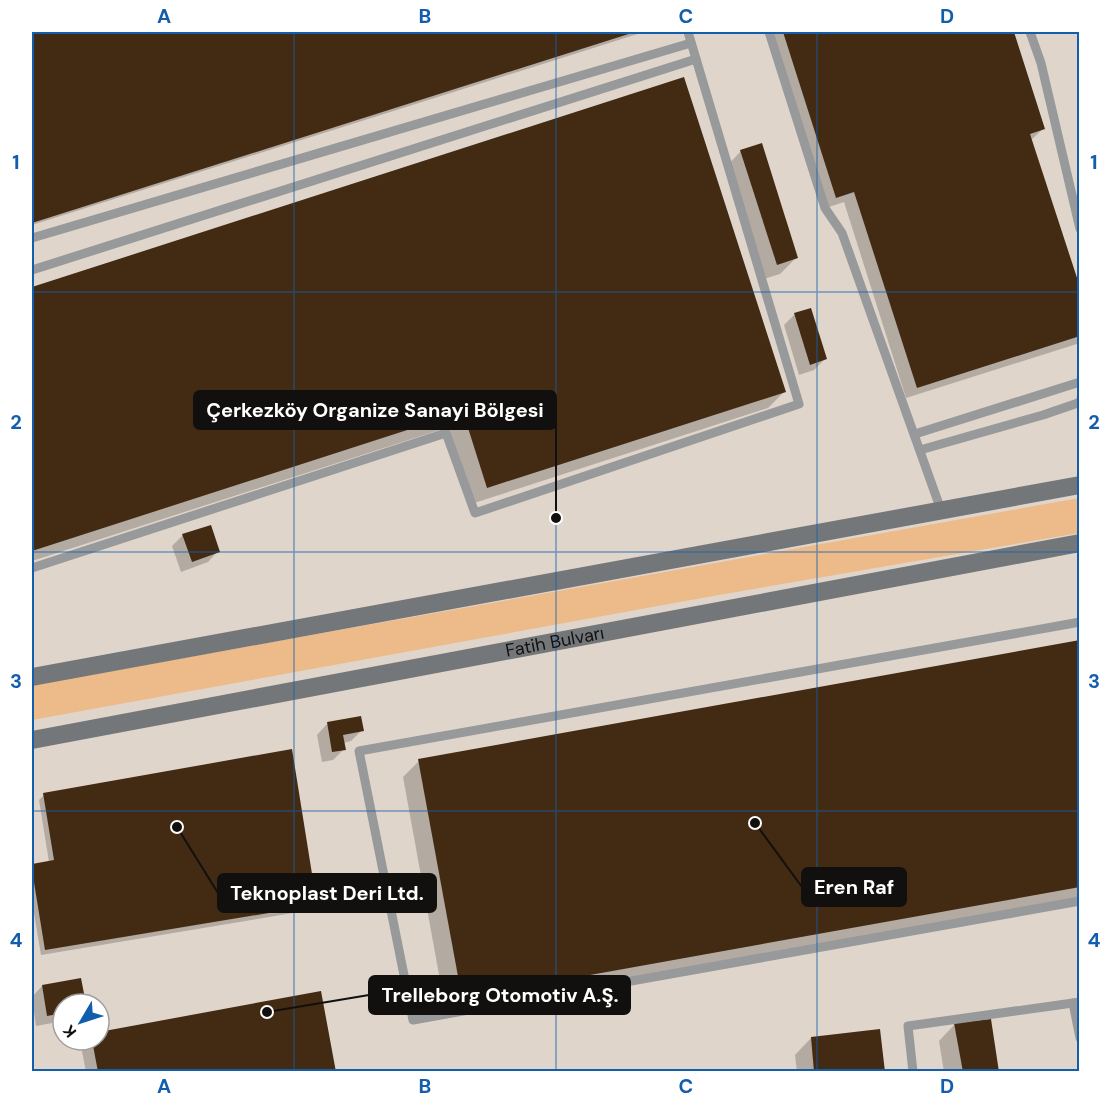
<svg xmlns="http://www.w3.org/2000/svg" width="1111" height="1103" font-family="'DM Sans',sans-serif">
  <style>
    .built { fill: #e0d5cb; fill-rule: evenodd }
    .green { fill: #edba89 }
    .shadow { fill: #0003 }
    .building { fill: #432b13 }
    .lines { fill: none; stroke-linecap: round; stroke-linejoin: round }
    .lane { stroke: #97999b; stroke-width: 9 }
    .secondary { stroke: #74777a; stroke-width: 18 }
    .grid { fill: none; stroke: #125ead; stroke-width: 1.5; stroke-opacity: 0.55 }
    .labels { text-anchor: middle; dominant-baseline: central; stroke-width: 6; stroke-linejoin: round; paint-order: stroke }
    .street-label { font-size: 18px; fill: #12100e; stroke: #fff }
    .leader { fill: none; stroke: #12100e; stroke-width: 2 }
    .callout-dot { fill: #12100e; stroke: #fff; stroke-width: 2 }
    .callout { fill: #12100e; stroke: #12100e; stroke-width: 2 }
    .callout-label { font-size: 20px; text-anchor: middle; font-weight: bold; fill: #fff }
    .neatline { fill: none; stroke: #125ead; stroke-width: 2 }
    .grid-label { font-size: 20px; text-anchor: middle; font-weight: bold; fill: #125ead }
  </style>
  <rect width="100%" height="100%" fill="#e4dfdb"/>
  <path class="built" d="M 32,32 L 1079,32 L 1079,1071 L 32,1071 ZM 63,1004 L 99,1004 L 99,1040 L 63,1040 Z"/>
  <path class="green" d="M 1079,498 L 1079,533 L 713,596 L 32,720 L 32,685 Z"/>
  <g class="shadow">
    <path d="M 32,32 L 644,32 L 32,225 Z"/>
    <path d="M 769,32 L 1013,32 L 1044,128 L 1031,140 L 1080,292 L 1080,343 L 906,398 L 844,202 L 826,208 Z"/>
    <path d="M 683,79 L 785,391 L 768,408 L 471,504 L 446,428 L 32,561 L 32,289 Z"/>
    <path d="M 741,151 L 797,257 L 780,274 L 760,280 L 725,168 Z"/>
    <path d="M 795,314 L 825,359 L 814,370 L 799,375 L 784,325 Z"/>
    <path d="M 183,535 L 218,551 L 208,562 L 181,572 L 172,546 Z"/>
    <path d="M 1080,642 L 1080,899 L 446,1013 L 403,777 L 419,761 Z"/>
    <path d="M 327,724 L 362,730 L 351,741 L 343,743 L 344,749 L 333,760 L 322,762 L 317,735 Z"/>
    <path d="M 44,795 L 316,905 L 311,910 L 41,955 L 32,901 L 32,865 L 49,862 L 39,800 Z"/>
    <path d="M 42,986 L 85,1004 L 63,1004 L 63,1021 L 36,1026 L 32,997 Z"/>
    <path d="M 955,1024 L 998,1072 L 944,1072 L 939,1041 Z"/>
    <path d="M 99,1034 L 335,1072 L 86,1072 L 81,1046 L 87,1040 L 99,1040 Z"/>
    <path d="M 811,1038 L 883,1072 L 797,1072 L 795,1055 Z"/>
  </g>
  <g class="building">
    <path d="M 32,32 L 635,32 L 32,223 Z"/>
    <path d="M 783,32 L 1014,32 L 1045,129 L 1030,134 L 1080,287 L 1080,336 L 917,388 L 854,192 L 836,198 Z"/>
    <path d="M 684,77 L 786,392 L 487,488 L 463,412 L 32,551 L 32,287 Z"/>
    <path d="M 762,143 L 798,258 L 777,265 L 740,150 Z"/>
    <path d="M 811,308 L 827,359 L 810,365 L 794,313 Z"/>
    <path d="M 211,525 L 220,552 L 192,562 L 182,534 Z"/>
    <path d="M 1080,640 L 1080,887 L 462,998 L 418,759 Z"/>
    <path d="M 361,716 L 364,731 L 343,735 L 346,750 L 332,752 L 327,722 Z"/>
    <path d="M 292,749 L 317,905 L 45,950 L 32,870 L 32,864 L 54,860 L 43,793 Z"/>
    <path d="M 81,978 L 86,1004 L 63,1004 L 63,1013 L 47,1016 L 42,985 Z"/>
    <path d="M 321,991 L 336,1072 L 98,1072 L 92,1040 L 99,1040 L 99,1032 Z"/>
    <path d="M 991,1019 L 999,1072 L 963,1072 L 954,1023 Z"/>
    <path d="M 880,1029 L 885,1072 L 814,1072 L 811,1037 Z"/>
  </g>
  <g class="lines">
    <g class="lane">
      <path d="M 769,32 L 825,208 L 842,233 L 941,510"/>
      <path d="M 1030,32 L 1041,63 L 1080,229"/>
      <path d="M 32,238 L 691,43"/>
      <path d="M 32,270 L 696,59"/>
      <path d="M 915,434 L 1080,382"/>
      <path d="M 920,450 L 1043,415 L 1078,403 L 1080,401"/>
      <path d="M 32,568 L 446,433 L 475,513 L 799,404 L 688,32"/>
      <path d="M 1080,622 L 359,751 L 413,1020 L 1080,901"/>
      <path d="M 1073,1003 L 1080,1038"/>
      <path d="M 913,1072 L 908,1026 L 1080,1002"/>
    </g>
    <g class="secondary">
      <path d="M 32,677 L 1080,485"/>
      <path id="s1" d="M 32,740 L 1080,543"/>
    </g>
  </g>
  <path class="grid" d="M 294,32 L 294,1072M 556,32 L 556,1072M 817,32 L 817,1072M 32,292 L 1080,292M 32,552 L 1080,552M 32,811 L 1080,811"/>
  <g class="labels">
    <g class="street-label">
      <text stroke="none"><textPath href="#s1" startOffset="532">Fatih Bulvarı</textPath></text>
    </g>
  </g>
  <path class="leader" d="M556 518L556 410M755 823L802 887M177 827L218 893M267 1012L369 995"/>
  <g class="callout-dot">
    <circle cx="556" cy="518" r="6"/>
    <circle cx="755" cy="823" r="6"/>
    <circle cx="177" cy="827" r="6"/>
    <circle cx="267" cy="1012" r="6"/>
  </g>
  <g class="callout">
    <rect x="194" y="391" width="362" height="38" rx="6"/>
    <rect x="802" y="868" width="104" height="38" rx="6"/>
    <rect x="218" y="874" width="218" height="38" rx="6"/>
    <rect x="369" y="976" width="261" height="38" rx="6"/>
  </g>
  <g class="callout-label">
    <text x="375" y="417">Çerkezköy Organize Sanayi Bölgesi</text>
    <text x="854" y="894">Eren Raf</text>
    <text x="327" y="900">Teknoplast Deri Ltd.</text>
    <text x="500" y="1002">Trelleborg Otomotiv A.Ş.</text>
  </g>
  <rect width="1111" height="1103" fill="none" stroke="#ffffff" stroke-width="66"/>
  <g transform="translate(81 1022) rotate(231)"><circle r="28" fill="#ffffff" stroke="#a09f9f" stroke-width="1.5"/>
  <path d="M0-4.5L10 22L0 15L-10 22Z" fill="#125ead"/>
  <text y="-9" font-size="16" font-weight="bold" text-anchor="middle" fill="#12100e">K</text>
  </g>
  <rect x="33" y="33" width="1045" height="1037" class="neatline"/>
  <g class="grid-label">
    <text x="164" y="23">A</text>
    <text x="425" y="23">B</text>
    <text x="686" y="23">C</text>
    <text x="947" y="23">D</text>
    <text x="16" y="169">1</text>
    <text x="1094" y="169">1</text>
    <text x="16" y="429">2</text>
    <text x="1094" y="429">2</text>
    <text x="16" y="688">3</text>
    <text x="1094" y="688">3</text>
    <text x="16" y="947">4</text>
    <text x="1094" y="947">4</text>
    <text x="164" y="1093">A</text>
    <text x="425" y="1093">B</text>
    <text x="686" y="1093">C</text>
    <text x="947" y="1093">D</text>
  </g>
</svg>
